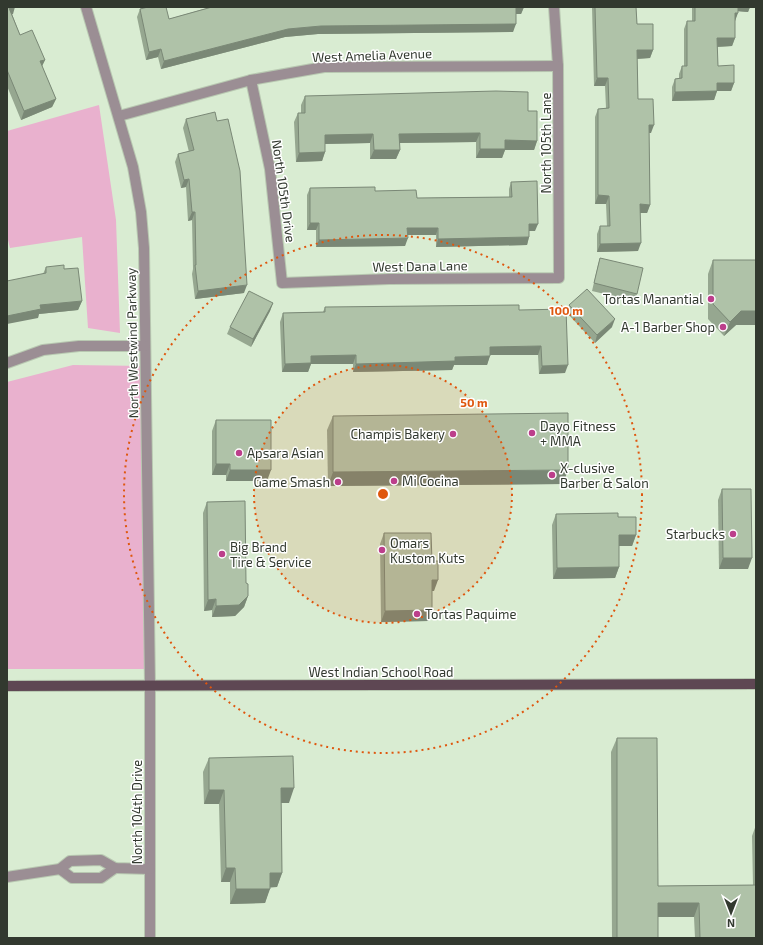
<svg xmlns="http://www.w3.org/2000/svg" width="763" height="945" font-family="'Exo 2',sans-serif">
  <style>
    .green { fill: #e9b1ce }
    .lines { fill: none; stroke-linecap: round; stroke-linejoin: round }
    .minor-casing { stroke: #b8c8b1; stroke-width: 12 }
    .major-casing { stroke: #b8c8b1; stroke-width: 12 }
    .minor { stroke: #9b8e94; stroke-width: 10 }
    .major { stroke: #5e4753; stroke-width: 10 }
    .wall { fill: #96a790 }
    .shaded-wall { fill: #7a8876 }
    .building { fill: #afc2a8; stroke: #7a8876 }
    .ring { fill: none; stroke: #df570e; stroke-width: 2; stroke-dasharray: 2 4 }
    .poi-dot { fill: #bc3e8b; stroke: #fff; stroke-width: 1.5 }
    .labels { text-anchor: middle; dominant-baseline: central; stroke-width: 3; stroke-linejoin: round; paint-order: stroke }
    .street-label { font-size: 13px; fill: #32392f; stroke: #fff }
    .poi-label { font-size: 13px; fill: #32392f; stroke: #fff; text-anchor: start }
    .centre { fill: #df570e; stroke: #fff; stroke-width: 2 }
    .ring-label { font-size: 12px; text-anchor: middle; font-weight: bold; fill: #df570e; stroke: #fff; stroke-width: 3; stroke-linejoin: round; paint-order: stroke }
  </style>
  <rect width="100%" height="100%" fill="#d9ecd2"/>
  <g class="green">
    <path d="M 99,105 L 116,220 L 120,333 L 88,328 L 82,237 L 10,248 L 7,236 L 7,131 Z"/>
    <path d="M 73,365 L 145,366 L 150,669 L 7,669 L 7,382 Z"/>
  </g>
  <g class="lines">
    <g class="minor-casing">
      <g id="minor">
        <path d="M 86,7 L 133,167 L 141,212 L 144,248 L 150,686 L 150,938"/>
        <path d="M 251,80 L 270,169 L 282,283 L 389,279 L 559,278 L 558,66 L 554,7"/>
        <path d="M 119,116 L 251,80 L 324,67 L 558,66"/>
        <path d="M 7,363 L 43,350 L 79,346 L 145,346"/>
        <path d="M 60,869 L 72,878 L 101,878 L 115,868"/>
        <path d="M 7,877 L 60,869 L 70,861 L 101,860 L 115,868 L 150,869"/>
      </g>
    </g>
    <g class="major-casing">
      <path id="major" d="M 7,686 L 756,684"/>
    </g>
    <use href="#minor" class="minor"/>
    <use href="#major" class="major"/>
  </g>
  <g class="wall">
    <path d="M 7,7 L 13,14 L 12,14 L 20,35 L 45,60 L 42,66 L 56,99 L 52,107 L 21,120 L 7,86 Z"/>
    <path d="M 207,7 L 524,7 L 521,14 L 516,14 L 513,32 L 318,34 L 285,37 L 161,69 L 158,57 L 146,60 L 137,17 L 140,9 L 169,19 L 207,8 Z"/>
    <path d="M 592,7 L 636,7 L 637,24 L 653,50 L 650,58 L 637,59 L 638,99 L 651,133 L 649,133 L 650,205 L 647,213 L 640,213 L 638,251 L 597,252 L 597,234 L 600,226 L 607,226 L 606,204 L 595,204 L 595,117 L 598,109 L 606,108 L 605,86 L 594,86 Z"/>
    <path d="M 692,7 L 750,7 L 748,12 L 738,11 L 735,21 L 735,38 L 732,46 L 717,47 L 718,66 L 734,83 L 731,91 L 717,91 L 714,100 L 672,101 L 672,87 L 675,79 L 679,78 L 679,74 L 682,66 L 684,66 L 684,29 L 687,21 L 692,21 Z"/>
    <path d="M 305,96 L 528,111 L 537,141 L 534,150 L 505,150 L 502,158 L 476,158 L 476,142 L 399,143 L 400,150 L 396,159 L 370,159 L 370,143 L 325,144 L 325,152 L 322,161 L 296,162 L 294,122 L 298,113 L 301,113 L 301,105 Z"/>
    <path d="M 186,119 L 244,293 L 195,299 L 192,274 L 193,269 L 192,220 L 188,221 L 186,187 L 181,188 L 175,162 L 178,154 L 189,152 L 183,128 Z"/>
    <path d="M 511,182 L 535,231 L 529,231 L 529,237 L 527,245 L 436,247 L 436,235 L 407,235 L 405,246 L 316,247 L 316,230 L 307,230 L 307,195 L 310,188 L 375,191 L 417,198 L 509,197 L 509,189 Z"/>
    <path d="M 600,258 L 637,294 L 634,301 L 592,291 L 598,265 Z"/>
    <path d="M 713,260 L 756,260 L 756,325 L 736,325 L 724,336 L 708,319 L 708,274 Z"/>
    <path d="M 46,267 L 64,269 L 82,301 L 78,310 L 39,314 L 38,318 L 43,274 Z"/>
    <path d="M 273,303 L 270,311 L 251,347 L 227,334 L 230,327 Z"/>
    <path d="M 569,305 L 612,327 L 595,343 L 567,313 L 565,373 L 539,374 L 538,355 L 490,355 L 487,365 L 454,365 L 452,370 L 353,372 L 353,364 L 311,364 L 308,372 L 282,372 L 280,322 L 283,313 L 323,312 L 325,307 L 519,310 L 567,312 Z"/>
    <path d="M 333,416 L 563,484 L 328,486 L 327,430 Z"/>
    <path d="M 216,420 L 267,481 L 226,481 L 226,475 L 212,475 L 212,431 Z"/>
    <path d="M 722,489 L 748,569 L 719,569 L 718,500 Z"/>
    <path d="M 207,502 L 246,583 L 248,596 L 244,607 L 235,616 L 212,617 L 212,610 L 204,611 L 203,513 Z"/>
    <path d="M 556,514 L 618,517 L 636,535 L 632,546 L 619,546 L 619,567 L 615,578 L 553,579 L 552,525 Z"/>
    <path d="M 384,533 L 432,561 L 434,591 L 432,591 L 432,610 L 428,621 L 381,622 L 380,544 Z"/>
    <path d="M 617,738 L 658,886 L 753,885 L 752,836 L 756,825 L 756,938 L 695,938 L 694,917 L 658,917 L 658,938 L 612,938 L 611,752 Z"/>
    <path d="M 209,758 L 289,803 L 281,803 L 282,873 L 277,887 L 270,887 L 265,903 L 230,904 L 230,882 L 221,882 L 219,804 L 204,804 L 203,772 Z"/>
  </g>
  <g class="shaded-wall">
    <path d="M 12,7 L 15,7 L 13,14 L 7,16 L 9,8 Z"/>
    <path d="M 515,7 L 524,7 L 521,14 L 513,14 Z"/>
    <path d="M 737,7 L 750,7 L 748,12 L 735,11 Z"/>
    <path d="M 735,13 L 738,13 L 735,21 L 732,21 Z"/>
    <path d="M 516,24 L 513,32 L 318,34 L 285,37 L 161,69 L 164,61 L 288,29 L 321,26 Z"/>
    <path d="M 717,38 L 735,38 L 732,46 L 714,47 Z"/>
    <path d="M 161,49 L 158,57 L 146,60 L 149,52 Z"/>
    <path d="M 637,50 L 653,50 L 650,58 L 634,59 Z"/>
    <path d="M 45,60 L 41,68 L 40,61 Z"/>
    <path d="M 597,78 L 608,78 L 605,86 L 594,86 Z"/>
    <path d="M 717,83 L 734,83 L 731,91 L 714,91 Z"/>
    <path d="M 717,91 L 714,100 L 672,101 L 675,92 Z"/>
    <path d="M 56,99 L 52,107 L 21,120 L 24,111 Z"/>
    <path d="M 649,125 L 654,125 L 651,133 L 646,133 Z"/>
    <path d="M 480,133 L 476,142 L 396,143 L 399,134 Z"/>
    <path d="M 373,134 L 370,143 L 322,144 L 325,135 Z"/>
    <path d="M 505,140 L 537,141 L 534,150 L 505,150 L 502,158 L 476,158 L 480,149 Z"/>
    <path d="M 374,150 L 400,150 L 396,159 L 370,159 Z"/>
    <path d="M 325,152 L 322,161 L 296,162 L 299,153 Z"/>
    <path d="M 189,179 L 186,187 L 181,188 L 184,180 Z"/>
    <path d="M 598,195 L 609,196 L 606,204 L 595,204 Z"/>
    <path d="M 640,204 L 650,205 L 647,213 L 637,213 Z"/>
    <path d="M 192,212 L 195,212 L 192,220 L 188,221 Z"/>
    <path d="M 310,223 L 319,223 L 316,230 L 307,230 Z"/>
    <path d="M 529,224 L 538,224 L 535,231 L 526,231 Z"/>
    <path d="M 407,228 L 438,228 L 436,235 L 405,235 Z"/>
    <path d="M 529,237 L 527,245 L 436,247 L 438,239 Z"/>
    <path d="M 408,238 L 405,246 L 316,247 L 319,240 Z"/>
    <path d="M 641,243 L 638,251 L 597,252 L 600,244 Z"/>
    <path d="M 247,285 L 244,293 L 195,299 L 198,291 Z"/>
    <path d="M 82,301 L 78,310 L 39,314 L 38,318 L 7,324 L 7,316 L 40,305 Z"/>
    <path d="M 273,303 L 270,311 L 251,347 L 253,339 Z"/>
    <path d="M 741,311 L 756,311 L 756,325 L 736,325 L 724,336 L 730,322 Z"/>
    <path d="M 615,319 L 612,327 L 595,343 L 597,335 Z"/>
    <path d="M 541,346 L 538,355 L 487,355 L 490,347 Z"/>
    <path d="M 356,355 L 353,364 L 311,364 L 308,372 L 282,372 L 285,364 L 311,356 Z"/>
    <path d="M 490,356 L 487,365 L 454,365 L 452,370 L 353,372 L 356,364 L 455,357 Z"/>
    <path d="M 568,365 L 565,373 L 539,374 L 542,366 Z"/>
    <path d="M 216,464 L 230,464 L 226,475 L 212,475 Z"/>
    <path d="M 230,470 L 271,470 L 267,481 L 226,481 Z"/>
    <path d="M 568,470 L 563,484 L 328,486 L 333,472 Z"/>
    <path d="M 619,535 L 636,535 L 632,546 L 615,546 Z"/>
    <path d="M 723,558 L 752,558 L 748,569 L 719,569 Z"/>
    <path d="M 619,567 L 615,578 L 553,579 L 557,568 Z"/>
    <path d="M 432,580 L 438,580 L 434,591 L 428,591 Z"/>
    <path d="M 248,596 L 244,607 L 235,616 L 212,617 L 216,606 Z"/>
    <path d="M 216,599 L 212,610 L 204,611 L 208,600 Z"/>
    <path d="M 432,610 L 428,621 L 381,622 L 385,611 Z"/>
    <path d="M 281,788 L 294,788 L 289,803 L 275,803 Z"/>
    <path d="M 209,790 L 224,790 L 219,804 L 204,804 Z"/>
    <path d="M 226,868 L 235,868 L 230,882 L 221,882 Z"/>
    <path d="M 270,873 L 282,873 L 277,887 L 265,888 Z"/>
    <path d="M 236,889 L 270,889 L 265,903 L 230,904 Z"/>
    <path d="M 658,903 L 699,903 L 694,917 L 653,917 Z"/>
  </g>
  <g class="building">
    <path d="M 7,7 L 12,7 L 9,8 L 20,35 L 32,30 L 45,60 L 40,61 L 56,99 L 24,111 L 7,70 Z"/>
    <path d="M 148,7 L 166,7 L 169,19 L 212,7 L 516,7 L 516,24 L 321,26 L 288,29 L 164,61 L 161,49 L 149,52 L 140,9 Z"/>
    <path d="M 595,7 L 636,7 L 637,24 L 653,24 L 653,50 L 637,50 L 638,99 L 653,99 L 654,125 L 649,125 L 650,205 L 640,204 L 641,243 L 600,244 L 600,226 L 610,226 L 609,196 L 598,195 L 598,109 L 609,108 L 608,78 L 597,78 Z"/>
    <path d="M 695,7 L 738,7 L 738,13 L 735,13 L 735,38 L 717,38 L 718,66 L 734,65 L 734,83 L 717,83 L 717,91 L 675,92 L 675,79 L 682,78 L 682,66 L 687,66 L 687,21 L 695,21 Z"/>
    <path d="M 496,91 L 528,92 L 528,111 L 537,111 L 537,141 L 505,140 L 505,149 L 480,149 L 480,133 L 399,134 L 400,150 L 374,150 L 373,134 L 325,135 L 325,152 L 299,153 L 298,113 L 305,113 L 305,96 Z"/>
    <path d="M 215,112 L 217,121 L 228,119 L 240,171 L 247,285 L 198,291 L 195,265 L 196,265 L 195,212 L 192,212 L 189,179 L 184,180 L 178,154 L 194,150 L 186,119 Z"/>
    <path d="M 537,181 L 538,224 L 529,224 L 529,237 L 438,239 L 438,228 L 407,228 L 408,238 L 319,240 L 319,223 L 310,223 L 310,188 L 375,187 L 375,191 L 416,190 L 417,198 L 512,197 L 511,182 Z"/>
    <path d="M 600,258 L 643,268 L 637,294 L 594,283 Z"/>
    <path d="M 713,260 L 756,260 L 756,311 L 741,311 L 730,322 L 713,304 Z"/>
    <path d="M 64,265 L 64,269 L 78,268 L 82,301 L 40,305 L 41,309 L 7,316 L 7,281 L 46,273 L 46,267 Z"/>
    <path d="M 587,289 L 615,319 L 597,335 L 569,305 Z"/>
    <path d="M 249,291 L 273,303 L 253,339 L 230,327 Z"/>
    <path d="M 519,305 L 519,310 L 566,309 L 568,365 L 542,366 L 541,346 L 490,347 L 490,356 L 455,357 L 455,361 L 356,364 L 356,355 L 311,356 L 311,363 L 285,364 L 283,313 L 325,312 L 325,307 Z"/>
    <path d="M 568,413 L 568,470 L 333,472 L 333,416 Z"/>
    <path d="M 216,420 L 271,420 L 271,470 L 230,470 L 230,464 L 216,464 Z"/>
    <path d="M 722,489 L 751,489 L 752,558 L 723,558 Z"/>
    <path d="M 245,501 L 246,583 L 248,584 L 248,596 L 239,605 L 216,606 L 216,599 L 208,600 L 207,502 Z"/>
    <path d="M 618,513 L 618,517 L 636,517 L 636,535 L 619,535 L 619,567 L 557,568 L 556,514 Z"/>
    <path d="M 384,533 L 431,533 L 432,561 L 438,561 L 438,580 L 432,580 L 432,610 L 385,611 Z"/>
    <path d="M 617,738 L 657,738 L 658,886 L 756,885 L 756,938 L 700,938 L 699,903 L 658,903 L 658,938 L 617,938 Z"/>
    <path d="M 293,756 L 294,788 L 281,788 L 282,873 L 270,873 L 270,889 L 236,889 L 235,868 L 226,868 L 224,790 L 209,790 L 209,758 Z"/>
  </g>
  <circle cx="383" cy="494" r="129" fill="#df570e" fill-opacity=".12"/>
  <g class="ring">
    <circle cx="383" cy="494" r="129"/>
    <circle cx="383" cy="494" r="259"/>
  </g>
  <g class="poi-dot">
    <circle cx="711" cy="299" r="4"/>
    <circle cx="723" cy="327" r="4"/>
    <circle cx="532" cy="433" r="4"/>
    <circle cx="453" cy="434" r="4"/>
    <circle cx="239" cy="453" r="4"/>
    <circle cx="552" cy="475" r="4"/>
    <circle cx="394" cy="481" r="4"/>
    <circle cx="338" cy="482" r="4"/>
    <circle cx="733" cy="534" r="4"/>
    <circle cx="382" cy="550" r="4"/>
    <circle cx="222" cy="554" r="4"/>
    <circle cx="417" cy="614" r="4"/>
  </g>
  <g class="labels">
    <g class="street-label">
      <text transform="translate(372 55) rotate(-2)">West Amelia Avenue</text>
      <text transform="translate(546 143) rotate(-90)">North 105th Lane</text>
      <text transform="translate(284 191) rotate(82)">North 105th Drive</text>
      <text transform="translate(420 266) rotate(-1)">West Dana Lane</text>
      <text transform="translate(132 343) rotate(-91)">North Westwind Parkway</text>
      <text x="381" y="672">West Indian School Road</text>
      <text transform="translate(137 812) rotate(-90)">North 104th Drive</text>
    </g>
    <g class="poi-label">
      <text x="703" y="299" text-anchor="end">Tortas Manantial</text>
      <text x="715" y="327" text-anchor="end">A-1 Barber Shop</text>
      <text x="540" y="426">Dayo Fitness<tspan x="540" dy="15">+ MMA</tspan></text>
      <text x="445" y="434" text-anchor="end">Champis Bakery</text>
      <text x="247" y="453">Apsara Asian</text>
      <text x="560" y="468">X-clusive<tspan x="560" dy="15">Barber &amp; Salon</tspan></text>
      <text x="402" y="481">Mi Cocina</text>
      <text x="330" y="482" text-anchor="end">Game Smash</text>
      <text x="725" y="534" text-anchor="end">Starbucks</text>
      <text x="390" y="543">Omars<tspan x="390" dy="15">Kustom Kuts</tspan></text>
      <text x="230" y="547">Big Brand<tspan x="230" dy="15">Tire &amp; Service</tspan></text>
      <text x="425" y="614">Tortas Paquime</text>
    </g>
  </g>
  <circle cx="383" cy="494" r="6" class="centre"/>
  <g class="ring-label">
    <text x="566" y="315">100 m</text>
    <text x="474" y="407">50 m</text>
  </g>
  <rect width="763" height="945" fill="none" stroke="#32392f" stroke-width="16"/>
  <g transform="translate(731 913) rotate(180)" stroke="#ffffff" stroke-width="3" paint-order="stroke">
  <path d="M0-3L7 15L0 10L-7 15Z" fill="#32392f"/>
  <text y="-6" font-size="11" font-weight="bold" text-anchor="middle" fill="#32392f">N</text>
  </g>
</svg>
